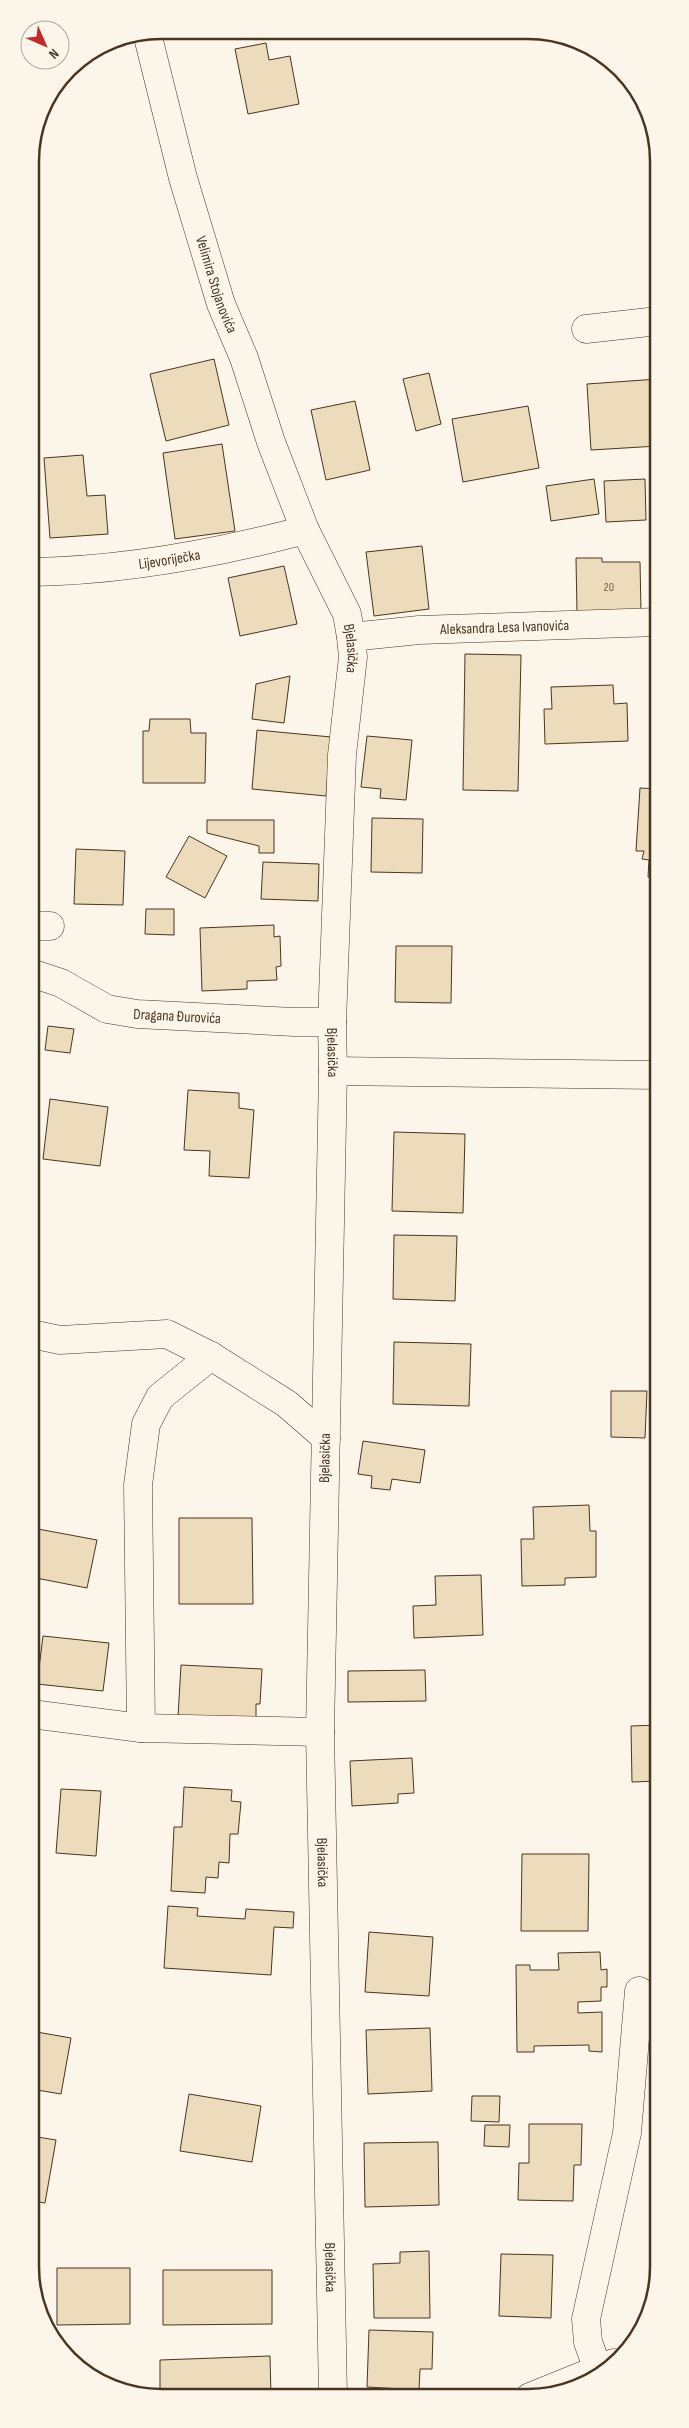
<svg xmlns="http://www.w3.org/2000/svg" width="689" height="2428" font-family="'Sofia Sans Condensed',sans-serif">
  <style>
    .building { fill: #ecdcbc; stroke: #4a3520 }
    .lines { fill: none; stroke-linecap: round; stroke-linejoin: round }
    .minor-casing { stroke: #4a3520; stroke-width: 29 }
    .minor { stroke: #fbf6e9; stroke-width: 28 }
    .labels { text-anchor: middle; dominant-baseline: central; stroke-width: 4; stroke-linejoin: round; paint-order: stroke }
    .number-label { font-size: 12px; fill: #725f47 }
    .street-label { font-size: 15px; fill: #4a3520; stroke: #fbf6e9 }
    .rim { fill: none; stroke: #4a3520; stroke-width: 2.5 }
  </style>
  <rect width="100%" height="100%" fill="#fbf6e9"/>
  <g class="building">
    <path d="M 266,43 L 269,60 L 290,56 L 299,104 L 248,114 L 235,49 Z"/>
    <path d="M 214,359 L 229,425 L 166,441 L 150,374 Z"/>
    <path d="M 429,373 L 441,424 L 416,431 L 403,379 Z"/>
    <path d="M 658,379 L 658,446 L 591,450 L 587,384 Z"/>
    <path d="M 355,401 L 370,470 L 326,480 L 311,410 Z"/>
    <path d="M 528,406 L 539,468 L 463,482 L 452,419 Z"/>
    <path d="M 222,444 L 235,531 L 175,539 L 163,453 Z"/>
    <path d="M 83,455 L 87,496 L 105,495 L 108,534 L 50,538 L 44,458 Z"/>
    <path d="M 594,479 L 599,514 L 551,521 L 546,486 Z"/>
    <path d="M 645,479 L 646,520 L 606,522 L 604,481 Z"/>
    <path d="M 422,546 L 429,609 L 374,616 L 366,552 Z"/>
    <rect x="652" y="552" width="6" height="28"/>
    <path d="M 576,558 L 602,558 L 602,562 L 640,562 L 641,612 L 577,613 Z"/>
    <path d="M 284,566 L 297,624 L 240,636 L 228,578 Z"/>
    <path d="M 465,654 L 521,655 L 518,791 L 463,790 Z"/>
    <path d="M 290,676 L 284,723 L 252,719 L 256,684 Z"/>
    <path d="M 613,685 L 614,704 L 627,703 L 628,741 L 545,744 L 544,709 L 552,709 L 551,687 Z"/>
    <path d="M 150,719 L 190,719 L 191,733 L 206,733 L 205,783 L 143,783 L 143,731 L 149,731 Z"/>
    <path d="M 257,730 L 331,737 L 326,796 L 252,789 Z"/>
    <path d="M 367,736 L 412,740 L 406,800 L 380,798 L 381,789 L 361,787 Z"/>
    <path d="M 640,788 L 658,789 L 658,878 L 648,877 L 649,860 L 642,859 L 644,851 L 636,851 Z"/>
    <path d="M 372,818 L 423,819 L 422,873 L 371,872 Z"/>
    <path d="M 207,820 L 274,820 L 274,853 L 259,853 L 259,846 L 207,833 Z"/>
    <path d="M 189,836 L 227,856 L 205,898 L 166,877 Z"/>
    <path d="M 76,849 L 125,851 L 123,905 L 74,904 Z"/>
    <path d="M 263,862 L 319,864 L 318,901 L 261,899 Z"/>
    <path d="M 146,909 L 174,909 L 174,935 L 145,934 Z"/>
    <path d="M 274,925 L 274,937 L 280,936 L 281,966 L 276,967 L 277,980 L 247,981 L 247,989 L 202,991 L 200,928 Z"/>
    <path d="M 396,946 L 452,946 L 451,1003 L 395,1002 Z"/>
    <path d="M 48,1026 L 74,1029 L 70,1053 L 45,1050 Z"/>
    <path d="M 188,1090 L 239,1093 L 239,1108 L 254,1110 L 249,1178 L 209,1176 L 210,1151 L 184,1150 Z"/>
    <path d="M 50,1099 L 108,1107 L 100,1166 L 43,1159 Z"/>
    <path d="M 394,1132 L 465,1134 L 463,1213 L 392,1211 Z"/>
    <path d="M 394,1235 L 457,1236 L 455,1301 L 393,1299 Z"/>
    <path d="M 394,1342 L 471,1344 L 469,1406 L 393,1404 Z"/>
    <path d="M 611,1391 L 647,1391 L 645,1438 L 611,1437 Z"/>
    <path d="M 363,1441 L 425,1450 L 420,1483 L 392,1479 L 390,1490 L 371,1488 L 372,1476 L 358,1474 Z"/>
    <path d="M 653,1501 L 658,1501 L 658,1570 L 651,1570 Z"/>
    <path d="M 589,1505 L 590,1531 L 596,1531 L 596,1577 L 565,1578 L 565,1585 L 522,1586 L 521,1539 L 534,1539 L 533,1507 Z"/>
    <path d="M 179,1518 L 252,1518 L 253,1604 L 179,1604 Z"/>
    <path d="M 38,1529 L 97,1540 L 87,1588 L 31,1577 Z"/>
    <path d="M 481,1575 L 483,1635 L 414,1638 L 413,1606 L 436,1605 L 435,1576 Z"/>
    <path d="M 43,1636 L 109,1643 L 103,1691 L 37,1684 Z"/>
    <path d="M 181,1665 L 262,1669 L 260,1704 L 256,1704 L 256,1721 L 178,1717 Z"/>
    <path d="M 425,1670 L 426,1701 L 348,1702 L 348,1671 Z"/>
    <path d="M 659,1725 L 659,1781 L 632,1782 L 631,1726 Z"/>
    <path d="M 412,1758 L 414,1793 L 398,1794 L 398,1803 L 352,1806 L 350,1761 Z"/>
    <path d="M 184,1787 L 232,1790 L 231,1801 L 241,1802 L 238,1834 L 230,1834 L 229,1863 L 219,1862 L 218,1878 L 206,1877 L 205,1893 L 171,1891 L 174,1827 L 182,1827 Z"/>
    <path d="M 61,1789 L 101,1791 L 96,1856 L 56,1853 Z"/>
    <path d="M 522,1854 L 589,1854 L 588,1931 L 521,1931 Z"/>
    <path d="M 168,1906 L 198,1908 L 197,1916 L 245,1919 L 246,1909 L 294,1912 L 293,1928 L 274,1927 L 271,1975 L 164,1968 Z"/>
    <path d="M 369,1932 L 433,1937 L 429,1996 L 365,1992 Z"/>
    <path d="M 600,1952 L 601,1970 L 607,1969 L 607,1987 L 601,1987 L 601,2001 L 578,2002 L 578,2013 L 602,2012 L 602,2052 L 589,2051 L 589,2045 L 534,2046 L 534,2052 L 517,2052 L 516,1965 L 530,1965 L 530,1970 L 559,1970 L 558,1953 Z"/>
    <path d="M 430,2028 L 432,2091 L 368,2094 L 366,2030 Z"/>
    <path d="M 31,2031 L 71,2038 L 61,2094 L 31,2089 Z"/>
    <path d="M 659,2053 L 659,2105 L 653,2105 Z"/>
    <path d="M 189,2094 L 261,2106 L 252,2162 L 180,2151 Z"/>
    <path d="M 472,2096 L 500,2096 L 499,2122 L 471,2121 Z"/>
    <path d="M 529,2124 L 582,2124 L 581,2165 L 574,2165 L 573,2201 L 518,2200 L 519,2163 L 529,2163 Z"/>
    <path d="M 485,2125 L 510,2125 L 509,2147 L 484,2146 Z"/>
    <path d="M 31,2136 L 56,2140 L 45,2203 L 31,2201 Z"/>
    <path d="M 438,2142 L 439,2205 L 365,2207 L 364,2143 Z"/>
    <path d="M 429,2251 L 430,2318 L 374,2318 L 373,2264 L 400,2263 L 400,2252 Z"/>
    <path d="M 501,2254 L 553,2255 L 551,2318 L 499,2316 Z"/>
    <path d="M 57,2268 L 130,2268 L 130,2324 L 57,2325 Z"/>
    <path d="M 163,2270 L 272,2270 L 272,2324 L 163,2325 Z"/>
    <path d="M 369,2330 L 433,2332 L 432,2369 L 420,2369 L 419,2390 L 367,2387 Z"/>
    <path d="M 270,2356 L 271,2396 L 160,2396 L 160,2360 Z"/>
  </g>
  <g class="lines">
    <g class="minor-casing">
      <g id="minor">
        <path id="s1" d="M 147,33 L 183,178 L 221,304 L 244,358 L 271,442 L 305,530 L 347,614 L 351,637 L 353,657 L 342,755 L 332,1022 L 333,1071 L 320,1732 L 333,2396"/>
        <path d="M 586,329 L 658,321"/>
        <path id="s2" d="M 30,572 C 124,571 215,554 305,530"/>
        <path id="s3" d="M 351,637 L 419,630 L 658,622"/>
        <path d="M 31,926 L 50,926"/>
        <path id="s4" d="M 31,973 L 61,983 L 107,1009 L 137,1014 L 294,1022 L 332,1022"/>
        <path d="M 333,1071 L 658,1075"/>
        <path d="M 31,1334 L 60,1340 L 167,1334 L 211,1356 L 287,1404 L 326,1438"/>
        <path d="M 31,1714 L 141,1728 L 320,1732"/>
        <path d="M 141,1728 L 138,1485 L 146,1424 L 160,1397 L 211,1356"/>
        <path d="M 598,2370 L 588,2342 L 586,2319 L 627,2133 L 639,1991"/>
        <path d="M 530,2397 L 614,2363"/>
      </g>
    </g>
    <use href="#minor" class="minor"/>
  </g>
  <g class="labels">
    <g class="number-label">
      <text x="609" y="587">20</text>
    </g>
    <g class="street-label">
      <text stroke="none"><textPath href="#s1" startOffset="261">Velimira Stojanovića</textPath></text>
      <text stroke="none"><textPath href="#s2" startOffset="140">Lijevoriječka</textPath></text>
      <text stroke="none"><textPath href="#s3" startOffset="154">Aleksandra Lesa Ivanovića</textPath></text>
      <text stroke="none"><textPath href="#s1" startOffset="651">Bjelasička</textPath></text>
      <text stroke="none"><textPath href="#s4" startOffset="155">Dragana Đurovića</textPath></text>
      <text stroke="none"><textPath href="#s1" startOffset="1056">Bjelasička</textPath></text>
      <text transform="translate(325 1458) rotate(-89)">Bjelasička</text>
      <text stroke="none"><textPath href="#s1" startOffset="1866">Bjelasička</textPath></text>
      <text stroke="none"><textPath href="#s1" startOffset="2271">Bjelasička</textPath></text>
    </g>
  </g>
  <path d="M0 0H689V2428H0ZM161 39H528A122 122 0 0 1 650 161V2267A122 122 0 0 1 528 2389H161A122 122 0 0 1 39 2267V161A122 122 0 0 1 161 39Z" fill="#fbf6e9" fill-rule="evenodd"/>
  <path class="rim" d="M161 39H528A122 122 0 0 1 650 161V2267A122 122 0 0 1 528 2389H161A122 122 0 0 1 39 2267V161A122 122 0 0 1 161 39Z"/>
  <g transform="translate(45 45) rotate(135)"><circle r="24" fill="#fbf6e9" stroke="#b4a999"/>
  <path d="M0-4L9 19L0 12L-9 19Z" fill="#c62828"/>
  <text y="-8" font-size="14" font-weight="bold" text-anchor="middle" fill="#4a3520">N</text>
  </g>
</svg>
